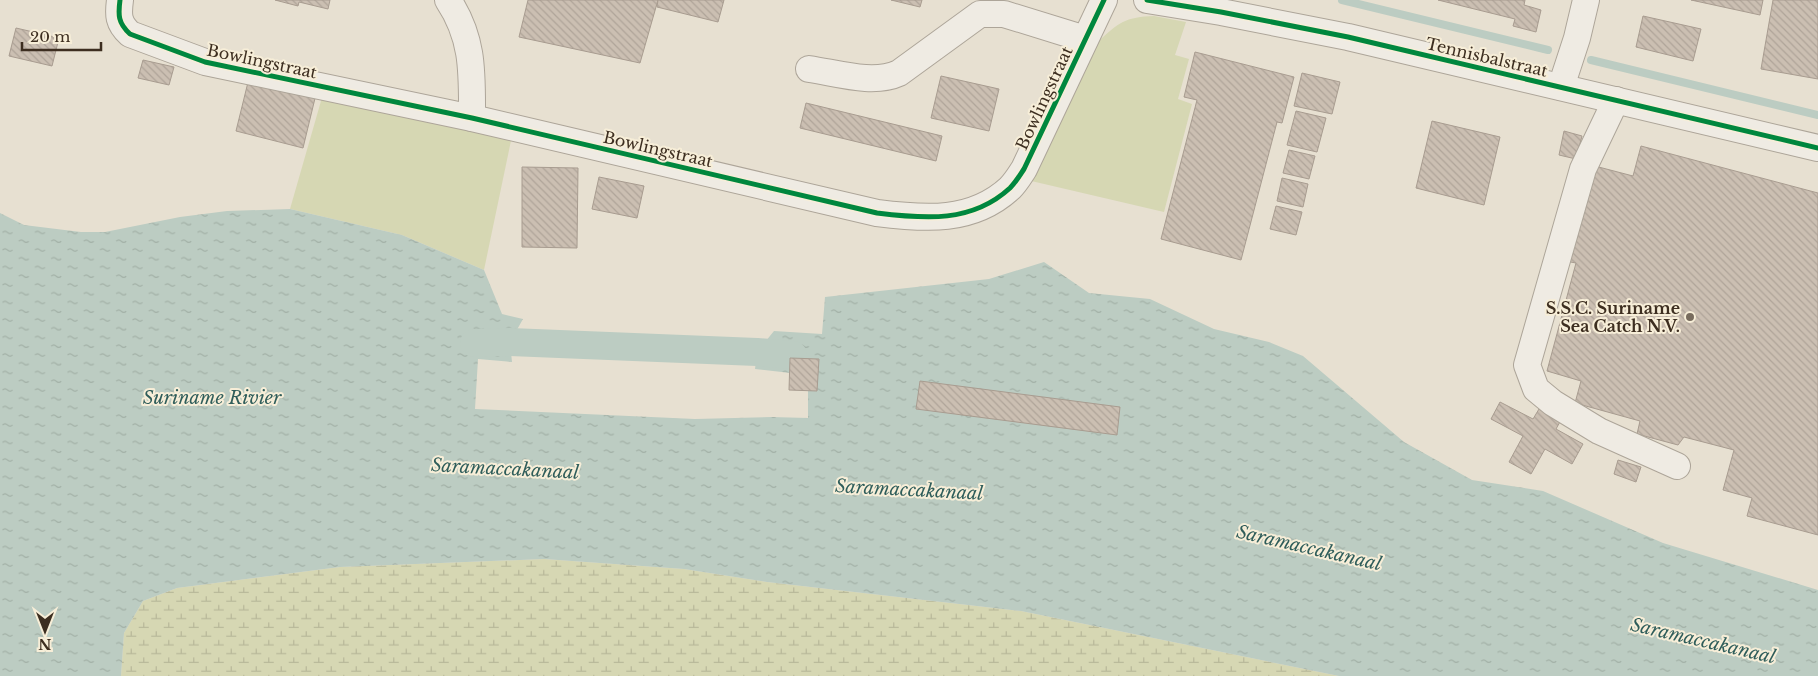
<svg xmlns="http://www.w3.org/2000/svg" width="1818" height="676" font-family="'Libre Baskerville',serif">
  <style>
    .grass { fill: #d6d7b3 }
    .wetland { fill: url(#wetland-marsh) }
    .water { fill: url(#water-ripples) }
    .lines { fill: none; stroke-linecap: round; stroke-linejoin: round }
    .stream { stroke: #bcccc2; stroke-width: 8 }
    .canal { stroke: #bcccc2; stroke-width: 28 }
    .building { fill: url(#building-back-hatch); stroke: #a89c90 }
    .minor-casing { stroke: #ada599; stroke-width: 28 }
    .minor { stroke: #efebe3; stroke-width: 26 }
    .cycleway-casing { stroke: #f7eed8; stroke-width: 8 }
    .cycleway { stroke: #00873e; stroke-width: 5 }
    .poi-dot { fill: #786c5e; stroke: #f7eed8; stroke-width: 2 }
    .labels { text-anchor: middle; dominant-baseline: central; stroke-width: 4; stroke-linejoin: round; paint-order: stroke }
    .street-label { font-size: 16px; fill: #3d2e20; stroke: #f7eed8 }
    .poi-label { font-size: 16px; font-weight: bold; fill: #3d2e20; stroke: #f7eed8; text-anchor: end }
    .water-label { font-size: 18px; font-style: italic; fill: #2f5d5a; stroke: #f7eed8 }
  </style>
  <defs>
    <pattern id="wetland-marsh" width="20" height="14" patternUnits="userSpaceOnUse" patternTransform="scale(1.25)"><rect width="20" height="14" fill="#d6d7b3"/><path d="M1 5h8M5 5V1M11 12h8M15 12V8" fill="none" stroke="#b9b99a"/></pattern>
    <pattern id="water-ripples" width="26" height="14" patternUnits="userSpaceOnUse" patternTransform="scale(1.25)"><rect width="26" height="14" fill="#bcccc2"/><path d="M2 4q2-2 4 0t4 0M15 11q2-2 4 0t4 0" fill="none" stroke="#a2b0a6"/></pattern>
    <pattern id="building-back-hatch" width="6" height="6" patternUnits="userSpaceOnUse" patternTransform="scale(1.25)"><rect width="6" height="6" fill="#cbbfb2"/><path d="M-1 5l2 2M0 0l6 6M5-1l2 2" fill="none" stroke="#afa499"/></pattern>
  </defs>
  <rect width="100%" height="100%" fill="#e7e0d1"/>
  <g class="grass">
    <path d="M 1154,16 L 1186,22 L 1175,55 L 1189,59 L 1178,99 L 1192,104 L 1164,212 L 1027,180 L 1099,41 C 1119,22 1126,17 1154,16 Z"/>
    <path d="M 323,94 L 513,131 L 484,270 L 402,235 L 290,209 Z"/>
  </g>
  <path class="wetland" d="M 544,559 L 684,569 L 767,582 L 1021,611 L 1339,676 L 121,676 L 124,633 L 143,601 L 177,588 L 340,567 Z"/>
  <path class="water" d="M 290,209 L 402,235 L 484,270 L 502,314 L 523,319 L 510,342 L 512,362 L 478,359 L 475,409 L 695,419 L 771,417 L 808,418 L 808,375 L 755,369 L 757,352 L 774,331 L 822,334 L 825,297 L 989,279 L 1044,262 L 1089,293 L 1150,299 L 1214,329 L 1269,342 L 1303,356 L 1404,442 L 1472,480 L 1543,491 L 1663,543 L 1818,590 L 1818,676 L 1339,676 L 1021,611 L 767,582 L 684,569 L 544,559 L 340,567 L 177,588 L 143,601 L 124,633 L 121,676 L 0,676 L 0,213 L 24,225 L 81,232 L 105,232 L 180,217 L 227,211 Z"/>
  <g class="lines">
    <g class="stream">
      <path d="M 1342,0 L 1548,50"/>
      <path d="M 1591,60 L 1818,115"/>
    </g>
    <path class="canal" d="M 474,343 L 510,342 L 757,352 L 793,355"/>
  </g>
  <g class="building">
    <path d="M 275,0 L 330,0 L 328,9 L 299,2 L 298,6 Z"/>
    <path d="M 528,0 L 658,0 L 640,63 L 519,37 Z"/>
    <path d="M 658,0 L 724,0 L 718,22 L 657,7 Z"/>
    <path d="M 891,0 L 922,0 L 920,7 Z"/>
    <path d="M 1438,0 L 1525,0 L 1524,5 L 1541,10 L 1536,32 L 1513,26 L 1515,19 Z"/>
    <path d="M 1691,0 L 1763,0 L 1760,15 Z"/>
    <path d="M 1773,0 L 1818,0 L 1818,79 L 1761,69 Z"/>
    <path d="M 1643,16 L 1701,29 L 1693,61 L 1636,47 Z"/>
    <path d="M 16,28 L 59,38 L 52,66 L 9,56 Z"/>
    <path d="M 1195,52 L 1294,77 L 1282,123 L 1277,122 L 1241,260 L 1161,239 L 1197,100 L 1184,97 Z"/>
    <path d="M 143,60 L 174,67 L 169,85 L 138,78 Z"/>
    <path d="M 1302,73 L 1340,82 L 1332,114 L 1294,106 Z"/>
    <path d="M 250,74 L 317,90 L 303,148 L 236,131 Z"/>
    <path d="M 941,76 L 999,89 L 989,131 L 931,118 Z"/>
    <path d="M 806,103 L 942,136 L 936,161 L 800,128 Z"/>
    <path d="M 1296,111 L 1326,118 L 1317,152 L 1287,145 Z"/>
    <path d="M 1432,121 L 1500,137 L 1484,205 L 1416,188 Z"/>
    <path d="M 1564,131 L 1582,136 L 1576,159 L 1559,155 Z"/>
    <path d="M 1641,146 L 1818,193 L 1818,535 L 1747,516 L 1752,498 L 1723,490 L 1734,450 L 1684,437 L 1678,445 L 1637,434 L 1640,421 L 1575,403 L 1581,381 L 1547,371 L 1576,263 L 1565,261 L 1591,165 L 1633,176 Z"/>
    <path d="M 1289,150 L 1315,156 L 1309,179 L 1283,173 Z"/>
    <path d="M 522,167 L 578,168 L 577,248 L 522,247 Z"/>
    <path d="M 599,177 L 644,186 L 637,218 L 592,209 Z"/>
    <path d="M 1282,178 L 1308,184 L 1303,207 L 1277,201 Z"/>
    <path d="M 1276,206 L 1302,212 L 1296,235 L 1270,229 Z"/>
    <path d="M 790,358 L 819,359 L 817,391 L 789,390 Z"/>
    <path d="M 920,381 L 1120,407 L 1117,435 L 916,409 Z"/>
    <path d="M 1500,402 L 1533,419 L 1539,409 L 1561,420 L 1556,429 L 1583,444 L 1572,464 L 1545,449 L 1531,474 L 1509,462 L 1523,436 L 1491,419 Z"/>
    <path d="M 1618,460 L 1641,467 L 1636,482 L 1614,474 Z"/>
  </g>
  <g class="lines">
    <g class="minor-casing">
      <g id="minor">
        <path d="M 120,0 C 118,15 118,23 130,34 L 205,62 L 472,118 L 877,213 C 925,219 972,223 1010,188 C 1016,182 1020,175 1024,169 L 1104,0"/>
        <path d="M 448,0 C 474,39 472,74 472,118"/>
        <path d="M 1147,0 L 1221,12 L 1348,37 L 1818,148"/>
        <path d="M 809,69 C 837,73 873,85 899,73 L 980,14 L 1004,14 L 1085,39"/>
        <path d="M 1561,87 L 1577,38 L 1586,0"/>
        <path d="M 1616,100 L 1583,169 L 1527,365 L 1536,389 L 1553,403 L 1599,431 L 1677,466"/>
      </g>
    </g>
    <use href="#minor" class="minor"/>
    <g class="cycleway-casing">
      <g id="cycleway">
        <path d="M 120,0 C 118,15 118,23 130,34 L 205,62 L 472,118 L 877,213 C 925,219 972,223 1010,188 C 1016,182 1020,175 1024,169 L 1104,0"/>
        <path d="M 1147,0 L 1221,12 L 1348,37 L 1818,148"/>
      </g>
    </g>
    <use href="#cycleway" class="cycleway"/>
  </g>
  <circle class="poi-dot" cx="1690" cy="317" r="5"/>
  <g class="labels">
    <g class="street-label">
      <text transform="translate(1487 57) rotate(13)">Tennisbalstraat</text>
      <text transform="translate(262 61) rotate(12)">Bowlingstraat</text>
      <text transform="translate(1044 98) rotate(-65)">Bowlingstraat</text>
      <text transform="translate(658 149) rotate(13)">Bowlingstraat</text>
    </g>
    <g class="poi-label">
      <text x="1680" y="308">S.S.C. Suriname<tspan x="1680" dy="18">Sea Catch N.V.</tspan></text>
    </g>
    <g class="water-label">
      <text x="212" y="398">Suriname Rivier</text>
      <text transform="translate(505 469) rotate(3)">Saramaccakanaal</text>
      <text transform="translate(909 490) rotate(3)">Saramaccakanaal</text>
      <text transform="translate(1309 548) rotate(13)">Saramaccakanaal</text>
      <text transform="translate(1703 641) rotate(13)">Saramaccakanaal</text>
    </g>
  </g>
  <g transform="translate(45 631) rotate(180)" stroke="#f7eed8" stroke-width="4" paint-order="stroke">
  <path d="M0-4L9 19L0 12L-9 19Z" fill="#3d2e20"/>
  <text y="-8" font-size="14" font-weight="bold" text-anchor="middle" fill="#3d2e20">N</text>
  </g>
  <path d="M22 42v8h79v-8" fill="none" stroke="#3d2e20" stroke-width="2.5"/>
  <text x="30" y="42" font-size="15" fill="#3d2e20" stroke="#f7eed8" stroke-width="4" paint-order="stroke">20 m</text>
</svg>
